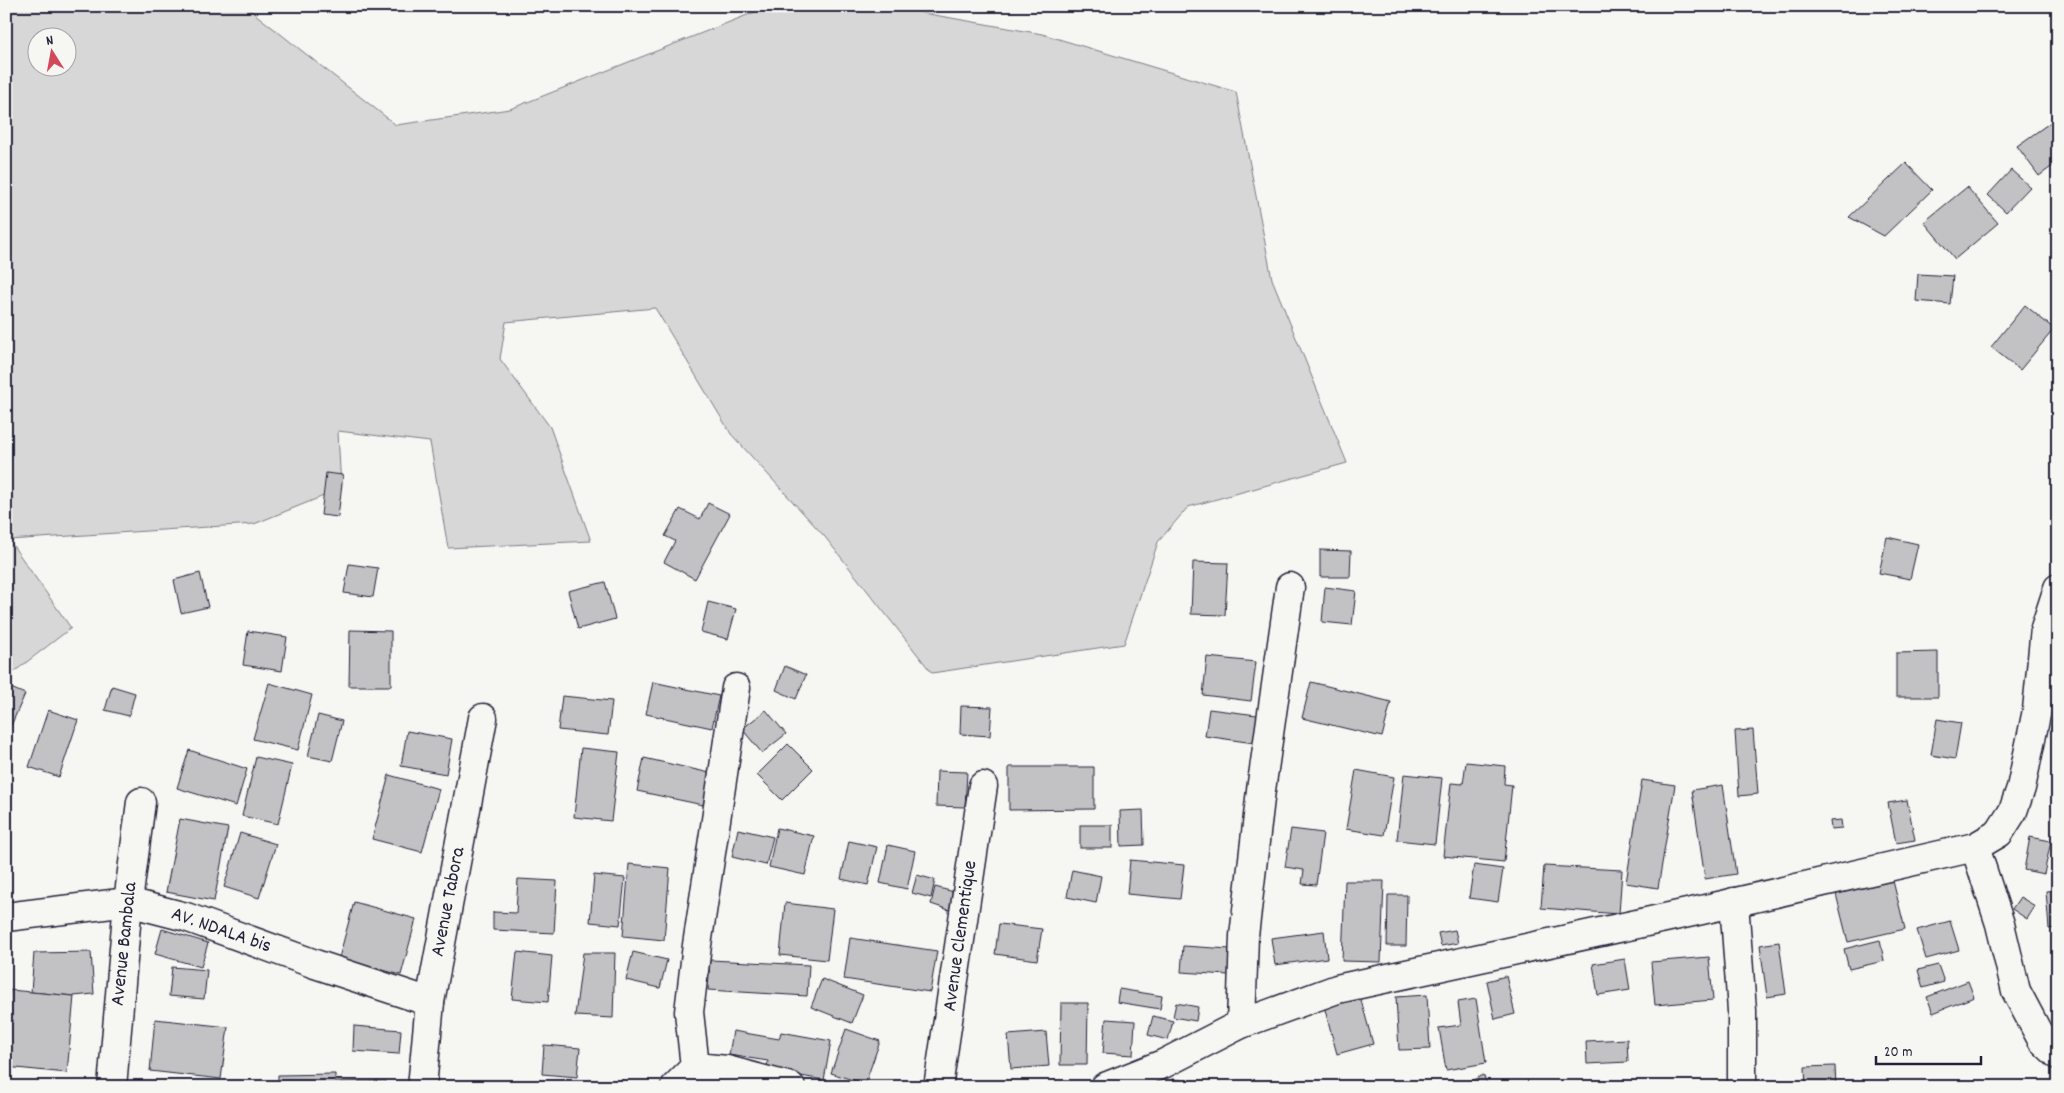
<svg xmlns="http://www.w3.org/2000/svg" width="2064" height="1093" font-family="Dekko,sans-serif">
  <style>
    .green { fill: #d7d7d7; stroke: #7c7c89; fill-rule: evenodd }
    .building { fill: #c2c2c4; stroke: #22223b }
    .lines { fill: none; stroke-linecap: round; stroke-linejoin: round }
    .minor-casing { stroke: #22223b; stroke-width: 31 }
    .minor { stroke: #f6f6f2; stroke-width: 28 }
    .labels { text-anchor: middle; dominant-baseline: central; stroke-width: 4.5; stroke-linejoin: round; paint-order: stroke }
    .street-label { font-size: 20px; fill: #22223b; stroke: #f6f6f2 }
  </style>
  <rect width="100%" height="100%" fill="#f6f6f2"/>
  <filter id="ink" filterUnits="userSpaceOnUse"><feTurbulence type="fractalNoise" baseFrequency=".02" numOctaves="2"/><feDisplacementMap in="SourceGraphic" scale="10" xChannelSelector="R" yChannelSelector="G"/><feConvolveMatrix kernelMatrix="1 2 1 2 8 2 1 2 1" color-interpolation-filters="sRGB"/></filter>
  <g filter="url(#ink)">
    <path class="green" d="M 6,6 L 245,6 L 396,125 L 510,109 L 770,6 L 883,6 L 1042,34 L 1236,92 L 1272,279 L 1347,463 L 1188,507 L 1158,542 L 1124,644 L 932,673 L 825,537 L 731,434 L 655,308 L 506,322 L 500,359 L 550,427 L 591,541 L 448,548 L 430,442 L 338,431 L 341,489 L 254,524 L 9,540 L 71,628 L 6,678 ZM 38,38 L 68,38 L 68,68 L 38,68 Z"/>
    <g class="building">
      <path d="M 2058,117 L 2058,162 L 2039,176 L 2017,146 Z"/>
      <path d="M 1906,163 L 1932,190 L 1884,236 L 1849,217 Z"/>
      <path d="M 2011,170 L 2030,187 L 2006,212 L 1988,195 Z"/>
      <path d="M 1967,187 L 1998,223 L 1955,259 L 1924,222 Z"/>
      <path d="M 1918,274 L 1953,276 L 1950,304 L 1916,301 Z"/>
      <path d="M 2025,305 L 2054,329 L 2020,370 L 1991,347 Z"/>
      <path d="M 326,473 L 343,475 L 338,517 L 321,515 Z"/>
      <path d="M 708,503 L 730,514 L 695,579 L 664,562 L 675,541 L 665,536 L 680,509 L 700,519 Z"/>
      <path d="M 1887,537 L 1918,544 L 1910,579 L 1879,573 Z"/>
      <path d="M 1320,550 L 1351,551 L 1350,577 L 1320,577 Z"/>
      <path d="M 1193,562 L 1228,563 L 1225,615 L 1191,614 Z"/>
      <path d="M 349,564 L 378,568 L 373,597 L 344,593 Z"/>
      <path d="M 200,573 L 208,607 L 181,613 L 174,580 Z"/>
      <path d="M 605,582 L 615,619 L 578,629 L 568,591 Z"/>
      <path d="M 1325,587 L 1356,591 L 1352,625 L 1322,622 Z"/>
      <path d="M 708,602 L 736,609 L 728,639 L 701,632 Z"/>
      <path d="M 350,630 L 391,631 L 391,686 L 349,686 Z"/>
      <path d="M 248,631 L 287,637 L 282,671 L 243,665 Z"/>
      <path d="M 1938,652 L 1938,697 L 1896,697 L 1896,653 Z"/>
      <path d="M 1207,657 L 1256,662 L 1251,701 L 1203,695 Z"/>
      <path d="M 785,666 L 806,675 L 796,699 L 776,690 Z"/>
      <path d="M 653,682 L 719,696 L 712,728 L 646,714 Z"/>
      <path d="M 1311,682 L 1391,702 L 1382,737 L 1302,718 Z"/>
      <path d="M 269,683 L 312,695 L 298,750 L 253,739 Z"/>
      <path d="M 6,686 L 25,694 L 6,737 Z"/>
      <path d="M 112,686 L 135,693 L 129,716 L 105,710 Z"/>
      <path d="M 562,696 L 612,701 L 608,735 L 558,730 Z"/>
      <path d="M 961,706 L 992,707 L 990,736 L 960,734 Z"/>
      <path d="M 1209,709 L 1257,715 L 1254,743 L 1205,736 Z"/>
      <path d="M 48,710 L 78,720 L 59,777 L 29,767 Z"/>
      <path d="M 766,710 L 786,734 L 762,753 L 742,729 Z"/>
      <path d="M 318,715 L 342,721 L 332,761 L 308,756 Z"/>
      <path d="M 1937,719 L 1961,723 L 1955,759 L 1931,755 Z"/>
      <path d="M 1753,730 L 1758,794 L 1739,796 L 1735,731 Z"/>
      <path d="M 407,731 L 452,739 L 446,774 L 401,766 Z"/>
      <path d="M 788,744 L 813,769 L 782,800 L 757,775 Z"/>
      <path d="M 581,748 L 619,752 L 611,821 L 574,817 Z"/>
      <path d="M 189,750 L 247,769 L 236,806 L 177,788 Z"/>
      <path d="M 256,757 L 292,765 L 278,824 L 242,816 Z"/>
      <path d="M 644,758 L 710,773 L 703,805 L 637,791 Z"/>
      <path d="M 1466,762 L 1505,766 L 1504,784 L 1512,785 L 1504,862 L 1443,856 L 1451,783 L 1463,784 Z"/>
      <path d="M 1009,767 L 1094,767 L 1094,809 L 1009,810 Z"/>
      <path d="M 1356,770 L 1394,777 L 1384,835 L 1346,829 Z"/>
      <path d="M 937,771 L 967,772 L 965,807 L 936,806 Z"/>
      <path d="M 1404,774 L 1442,778 L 1435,844 L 1397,840 Z"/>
      <path d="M 389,775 L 439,789 L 422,852 L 372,839 Z"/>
      <path d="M 1642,780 L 1675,785 L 1658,888 L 1626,883 Z"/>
      <path d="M 1723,785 L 1736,874 L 1705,879 L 1692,790 Z"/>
      <path d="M 1907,800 L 1915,840 L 1896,843 L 1888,803 Z"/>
      <path d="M 1143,810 L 1144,845 L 1121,846 L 1120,811 Z"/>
      <path d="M 180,819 L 228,828 L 214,901 L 166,892 Z"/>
      <path d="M 1841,820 L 1842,828 L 1831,829 L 1830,821 Z"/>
      <rect x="1080" y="825" width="32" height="23"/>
      <path d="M 777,828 L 814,836 L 805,875 L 769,867 Z"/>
      <path d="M 738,829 L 773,837 L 766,865 L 732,857 Z"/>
      <path d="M 1291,829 L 1323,833 L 1316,885 L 1302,884 L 1304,870 L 1285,867 Z"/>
      <path d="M 240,833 L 276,844 L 259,898 L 224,887 Z"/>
      <path d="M 2030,837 L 2051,841 L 2044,874 L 2024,870 Z"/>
      <path d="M 849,841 L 877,847 L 868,885 L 841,879 Z"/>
      <path d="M 888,845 L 915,851 L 907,889 L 880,883 Z"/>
      <path d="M 1130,860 L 1184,865 L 1180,899 L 1127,894 Z"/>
      <path d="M 629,864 L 670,868 L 664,940 L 623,936 Z"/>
      <path d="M 1474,865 L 1503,869 L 1498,902 L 1469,898 Z"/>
      <path d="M 1544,866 L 1622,870 L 1619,914 L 1541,908 Z"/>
      <path d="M 1072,870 L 1101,876 L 1096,903 L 1067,897 Z"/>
      <path d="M 594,875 L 625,878 L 620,925 L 590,922 Z"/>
      <path d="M 917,875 L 935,880 L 931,898 L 912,893 Z"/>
      <path d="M 518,879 L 557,881 L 554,933 L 493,930 L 493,912 L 516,913 Z"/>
      <path d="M 1345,881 L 1384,881 L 1381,962 L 1342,961 Z"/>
      <path d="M 1893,881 L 1905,929 L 1848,942 L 1836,894 Z"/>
      <path d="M 935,887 L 954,892 L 949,910 L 931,904 Z"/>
      <path d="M 2058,890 L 2058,928 L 2049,929 L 2046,891 Z"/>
      <path d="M 1388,895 L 1407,895 L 1406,946 L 1387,946 Z"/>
      <path d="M 2020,897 L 2035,906 L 2027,919 L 2012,909 Z"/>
      <path d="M 354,902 L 416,919 L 401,975 L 339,958 Z"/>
      <path d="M 785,903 L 833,909 L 827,960 L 780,955 Z"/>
      <path d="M 1950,921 L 1959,950 L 1926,959 L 1917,930 Z"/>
      <path d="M 999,924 L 1042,929 L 1037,960 L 995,954 Z"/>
      <path d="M 162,929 L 208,943 L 201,967 L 155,954 Z"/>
      <path d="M 1455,930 L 1458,943 L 1441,946 L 1438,933 Z"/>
      <path d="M 1324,931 L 1327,958 L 1275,965 L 1271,938 Z"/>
      <path d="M 850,938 L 937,951 L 930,992 L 844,979 Z"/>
      <path d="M 1880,940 L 1884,961 L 1849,969 L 1844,949 Z"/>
      <path d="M 1779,942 L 1786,994 L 1767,997 L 1760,945 Z"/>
      <path d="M 1183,946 L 1230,949 L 1229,975 L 1181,972 Z"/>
      <path d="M 91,952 L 94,994 L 74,996 L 31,992 L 34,953 Z"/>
      <path d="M 517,952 L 552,956 L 548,1002 L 512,999 Z"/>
      <path d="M 633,952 L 667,960 L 660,988 L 626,980 Z"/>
      <path d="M 583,953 L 615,953 L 613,1018 L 575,1016 Z"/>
      <path d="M 1709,957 L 1713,1000 L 1655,1005 L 1651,962 Z"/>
      <path d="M 1625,959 L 1630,990 L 1598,995 L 1593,964 Z"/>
      <path d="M 710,960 L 809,965 L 807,996 L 708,990 Z"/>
      <path d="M 1938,965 L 1944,982 L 1923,988 L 1918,970 Z"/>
      <path d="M 172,967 L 207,970 L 204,999 L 169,996 Z"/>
      <path d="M 1506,976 L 1515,1014 L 1495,1019 L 1487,981 Z"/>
      <path d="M 822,979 L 863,995 L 852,1023 L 811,1007 Z"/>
      <path d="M 1968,981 L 1974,997 L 1933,1013 L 1927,997 Z"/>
      <path d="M 1119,989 L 1162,996 L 1160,1009 L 1117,1002 Z"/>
      <path d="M 10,990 L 74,996 L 67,1073 L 6,1067 L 6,1031 Z"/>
      <path d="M 1427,995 L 1430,1049 L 1399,1050 L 1396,997 Z"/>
      <path d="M 1360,996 L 1373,1044 L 1337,1054 L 1324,1006 Z"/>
      <path d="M 1476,999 L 1486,1063 L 1446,1070 L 1439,1028 L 1461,1025 L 1458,1002 Z"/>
      <path d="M 1061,1003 L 1088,1003 L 1087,1065 L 1060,1065 Z"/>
      <path d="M 1176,1003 L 1198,1007 L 1196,1021 L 1173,1017 Z"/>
      <path d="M 1153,1016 L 1173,1021 L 1168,1040 L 1148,1035 Z"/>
      <path d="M 155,1019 L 228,1027 L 221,1079 L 150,1071 Z"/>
      <path d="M 1106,1019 L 1135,1021 L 1133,1055 L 1103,1053 Z"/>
      <path d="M 354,1026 L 401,1030 L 399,1054 L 353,1051 Z"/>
      <path d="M 846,1029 L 880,1041 L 865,1084 L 831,1073 Z"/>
      <path d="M 733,1031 L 779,1039 L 781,1032 L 831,1041 L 824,1080 L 766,1070 L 768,1061 L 729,1055 Z"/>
      <path d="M 1046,1032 L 1049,1066 L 1011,1069 L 1008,1035 Z"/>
      <path d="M 1627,1039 L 1628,1062 L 1587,1064 L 1586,1041 Z"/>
      <path d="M 544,1045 L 580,1048 L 577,1077 L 542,1074 Z"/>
      <path d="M 1835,1066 L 1836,1087 L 1806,1087 L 1805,1067 Z"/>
      <path d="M 335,1074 L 335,1082 L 386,1081 L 386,1087 L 278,1087 L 278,1075 Z"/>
      <path d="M 1483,1075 L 1489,1087 L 1459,1087 Z"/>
      <path d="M 1172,1079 L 1204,1083 L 1204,1087 L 1171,1087 Z"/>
    </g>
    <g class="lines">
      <g class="minor-casing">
        <g id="minor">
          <path d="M 1975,847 L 2000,924 L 2016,991 L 2042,1040 L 2058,1055"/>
          <path d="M 1734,902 L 1742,1011 L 1742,1087"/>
          <path d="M 6,917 L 128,902 L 186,917 L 315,964 L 430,1002"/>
          <path d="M 1241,1024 L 1244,936 L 1261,790 L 1290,587"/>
          <path d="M 695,1067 L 689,1012 L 697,945 L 736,688"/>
          <path d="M 695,1067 L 727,1070 L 791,1087"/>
          <path d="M 112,1087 L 128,902 L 141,802"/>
          <path d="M 422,1087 L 430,1002 L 483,718"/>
          <path d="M 675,1087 L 695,1067"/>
          <path d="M 938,1087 L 983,786"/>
          <path d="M 1105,1087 L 1163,1064 L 1241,1024 L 1337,989 L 1697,911 L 1975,847 L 1999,833 L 2013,811 L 2021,788 L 2037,710 L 2045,628 L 2058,588"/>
        </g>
      </g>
      <use href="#minor" class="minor"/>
    </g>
  </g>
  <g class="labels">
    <g class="street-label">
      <text transform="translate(449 902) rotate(-79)">Avenue Tabora</text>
      <text transform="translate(221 931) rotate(19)">AV. NDALA bis</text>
      <text transform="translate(961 936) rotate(-82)">Avenue Clementique</text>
      <text transform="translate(125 944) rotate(-84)">Avenue Bambala</text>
    </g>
  </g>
  <rect width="2064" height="1093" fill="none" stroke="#f6f6f2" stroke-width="25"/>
  <rect x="12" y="12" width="2039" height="1068" fill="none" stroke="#22223b" stroke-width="2" filter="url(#ink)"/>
  <g transform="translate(52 52) rotate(349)"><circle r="24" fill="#f6f6f2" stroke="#a1a1a9"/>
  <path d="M0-4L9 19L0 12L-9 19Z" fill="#d1495b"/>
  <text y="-8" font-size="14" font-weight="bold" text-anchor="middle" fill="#22223b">N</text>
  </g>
  <path d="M1876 1056v8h105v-8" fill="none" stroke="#22223b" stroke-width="2.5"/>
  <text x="1884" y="1056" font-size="15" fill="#22223b" stroke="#f6f6f2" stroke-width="4" paint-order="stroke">20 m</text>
</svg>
